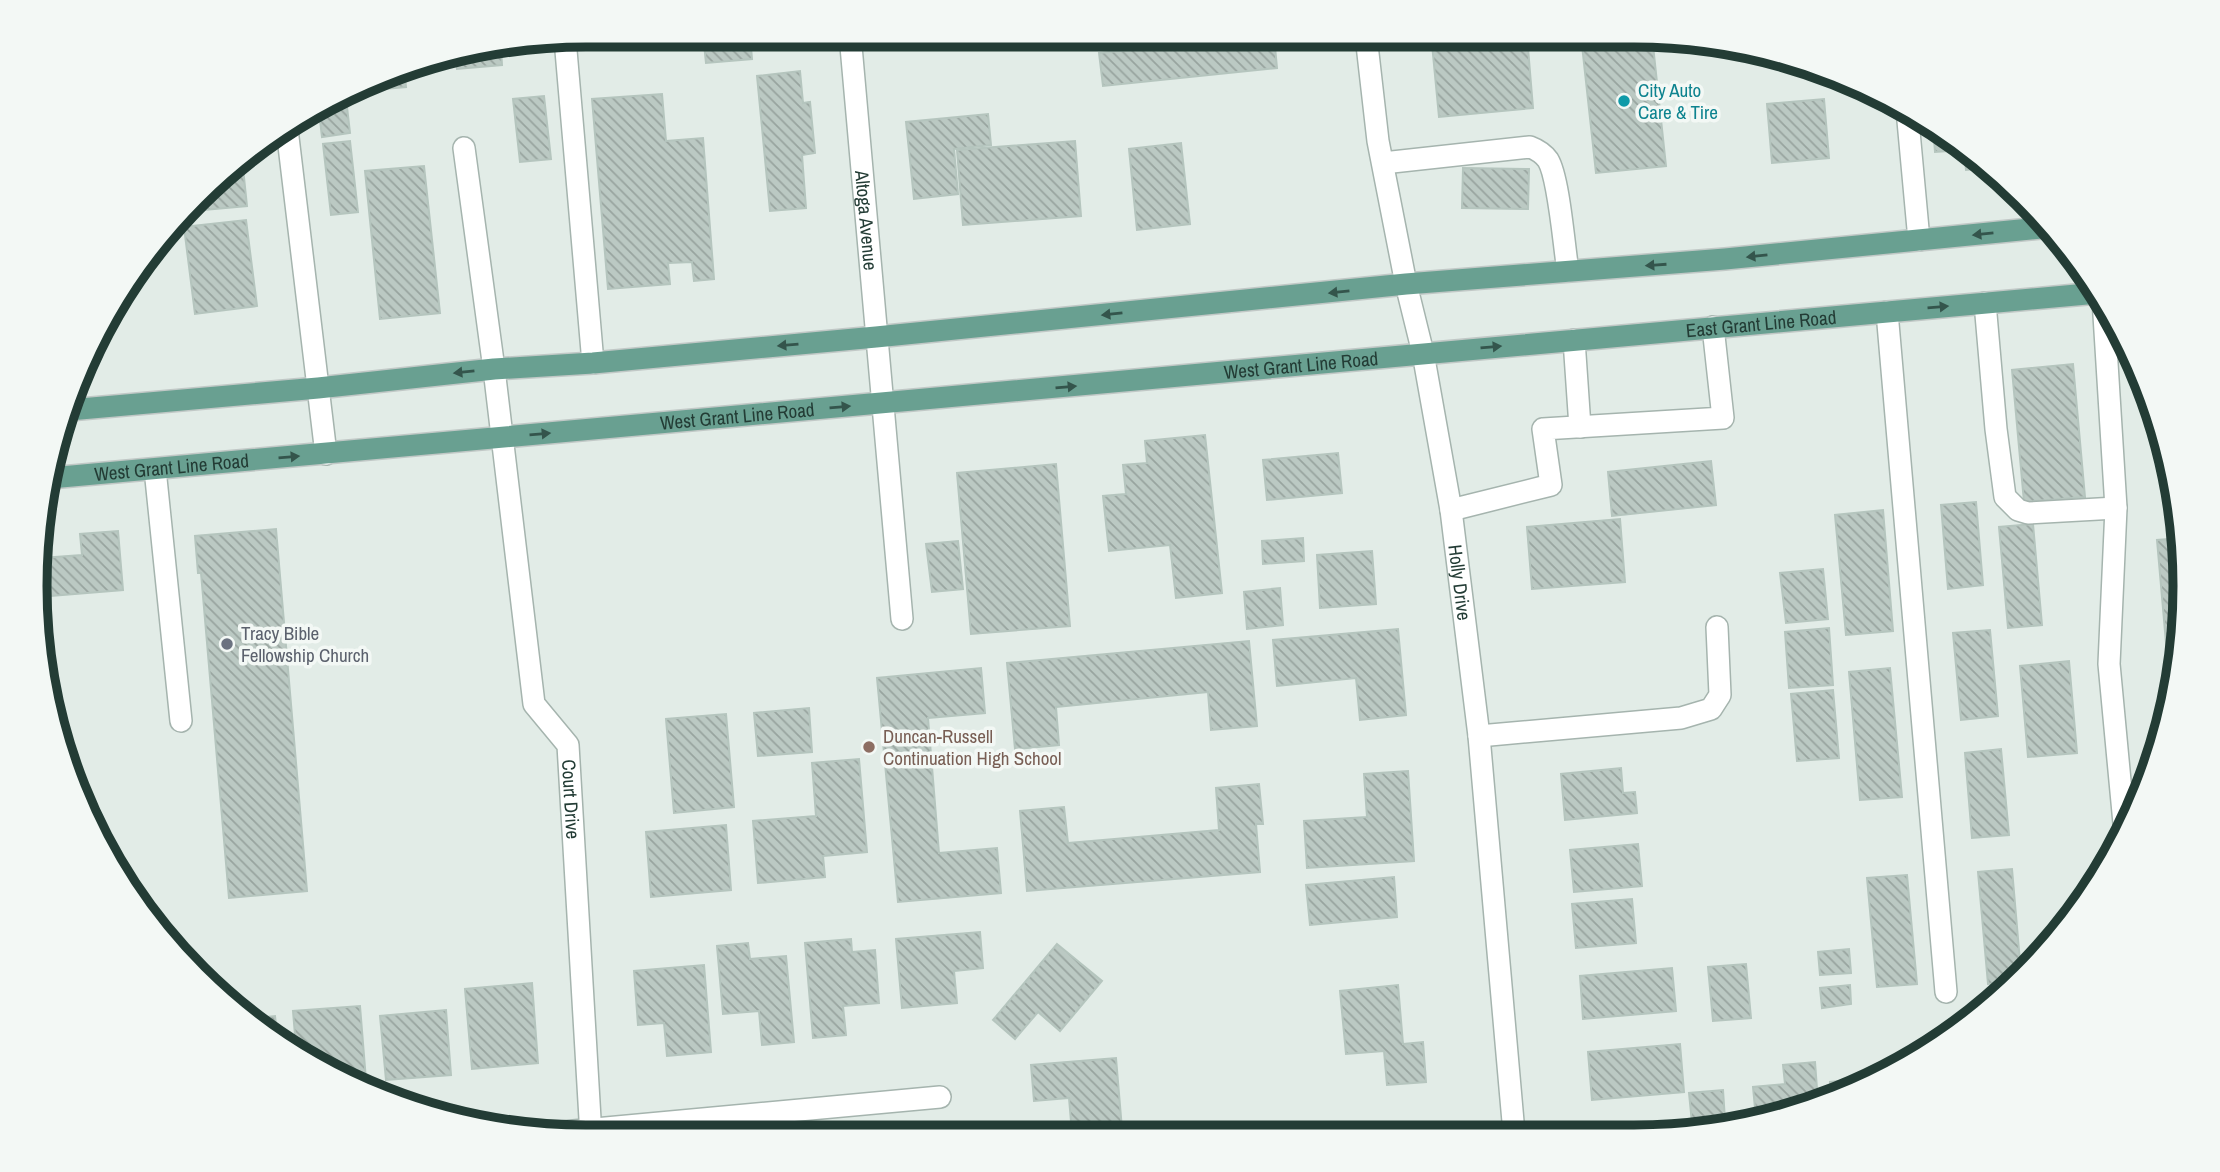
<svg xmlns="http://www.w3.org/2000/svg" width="2220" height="1172" font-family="'Archivo Narrow',sans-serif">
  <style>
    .building { fill: url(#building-back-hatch); stroke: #b5c5be; stroke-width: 2 }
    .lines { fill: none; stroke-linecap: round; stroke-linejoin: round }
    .minor-casing { stroke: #a5b4ae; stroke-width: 24 }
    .major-casing { stroke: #c1c8c6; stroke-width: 24 }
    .minor { stroke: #fff; stroke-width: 21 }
    .major { stroke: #69a091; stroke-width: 21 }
    .oneway { fill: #34554c }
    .culture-dot { fill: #0f9aa8; stroke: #f3f8f5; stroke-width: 2.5 }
    .worship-dot { fill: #6b7280; stroke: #f3f8f5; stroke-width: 2.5 }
    .education-dot { fill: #8d6e63; stroke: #f3f8f5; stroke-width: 2.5 }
    .labels { text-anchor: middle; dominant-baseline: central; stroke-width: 7; stroke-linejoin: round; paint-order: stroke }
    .culture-label { font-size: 19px; fill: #0d838f; stroke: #f3f8f5; text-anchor: start }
    .street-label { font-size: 19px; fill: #233c35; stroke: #f3f8f5 }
    .worship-label { font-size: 19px; fill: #5b616d; stroke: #f3f8f5; text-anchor: start }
    .education-label { font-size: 19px; fill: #785e54; stroke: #f3f8f5; text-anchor: start }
    .rim { fill: none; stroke: #233c35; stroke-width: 9 }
  </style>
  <defs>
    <pattern id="building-back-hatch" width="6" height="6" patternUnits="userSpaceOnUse" patternTransform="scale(1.75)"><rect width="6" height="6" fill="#bbc9c3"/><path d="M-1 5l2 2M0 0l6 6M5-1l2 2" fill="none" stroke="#98a49f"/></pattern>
  </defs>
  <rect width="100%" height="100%" fill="#e2ece7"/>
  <g class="building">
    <path d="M 703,35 L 750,35 L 752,59 L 706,63 Z"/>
    <path d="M 1147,36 L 1274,36 L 1277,68 L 1103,86 L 1099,53 L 1149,48 Z"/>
    <path d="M 1514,36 L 1527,36 L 1533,108 L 1439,117 L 1432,44 Z"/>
    <path d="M 1581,36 L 1652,36 L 1666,166 L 1596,173 Z"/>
    <path d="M 501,49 L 502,65 L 457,69 L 456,56 Z"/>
    <path d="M 404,67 L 406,87 L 359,91 Z"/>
    <path d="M 800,71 L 803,103 L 810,102 L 815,153 L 802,155 L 806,208 L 770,211 L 757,76 Z"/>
    <path d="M 662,94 L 666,141 L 703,138 L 714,279 L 694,281 L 692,262 L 668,263 L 670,284 L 608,289 L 592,99 Z"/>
    <path d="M 544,96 L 551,159 L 520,162 L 513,99 Z"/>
    <path d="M 346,98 L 350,133 L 322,137 L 319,112 Z"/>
    <path d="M 1824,99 L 1829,158 L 1772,163 L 1767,104 Z"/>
    <path d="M 988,114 L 991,145 L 954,149 L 958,194 L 914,199 L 906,122 Z"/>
    <path d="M 1933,126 L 1970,149 L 1990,168 L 1966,170 L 1964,150 L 1935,152 Z"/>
    <path d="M 350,141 L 358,212 L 331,215 L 323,144 Z"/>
    <path d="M 1075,141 L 1081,216 L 963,225 L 957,150 Z"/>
    <path d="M 1181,143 L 1190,224 L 1137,230 L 1129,149 Z"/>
    <path d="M 242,158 L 247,206 L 192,211 Z"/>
    <path d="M 424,166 L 440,313 L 380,319 L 365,171 Z"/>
    <path d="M 1463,168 L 1529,169 L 1528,209 L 1462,208 Z"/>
    <path d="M 246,220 L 257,306 L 195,314 L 184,227 Z"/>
    <path d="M 2073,364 L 2085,497 L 2024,502 L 2012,370 Z"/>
    <path d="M 1205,435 L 1222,593 L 1176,598 L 1170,545 L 1109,551 L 1103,496 L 1126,494 L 1123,465 L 1147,463 L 1145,441 Z"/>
    <path d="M 1338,453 L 1342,493 L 1267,500 L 1263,460 Z"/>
    <path d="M 1711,461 L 1716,505 L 1612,516 L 1608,472 Z"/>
    <path d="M 1056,464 L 1070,626 L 971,634 L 957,473 Z"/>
    <path d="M 1976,502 L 1983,585 L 1948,589 L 1941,505 Z"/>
    <path d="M 1883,510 L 1893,631 L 1846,635 L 1835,515 Z"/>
    <path d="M 1620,519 L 1625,582 L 1532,589 L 1527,527 Z"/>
    <path d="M 2033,524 L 2042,625 L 2008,628 L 1999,527 Z"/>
    <path d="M 276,529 L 307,891 L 229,898 L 201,573 L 198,573 L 195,536 Z"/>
    <path d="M 118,531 L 123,590 L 39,597 L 42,558 L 82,555 L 80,534 Z"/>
    <path d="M 1303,538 L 1304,561 L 1263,564 L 1262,541 Z"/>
    <path d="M 2181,538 L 2184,622 L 2171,700 L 2157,540 Z"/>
    <path d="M 958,541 L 963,589 L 932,592 L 926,544 Z"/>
    <path d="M 1372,551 L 1376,604 L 1320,608 L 1317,555 Z"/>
    <path d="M 1823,569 L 1828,619 L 1786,623 L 1780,573 Z"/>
    <path d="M 1280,588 L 1283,625 L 1247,629 L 1244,592 Z"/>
    <path d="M 1829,628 L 1833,685 L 1789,688 L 1785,632 Z"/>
    <path d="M 1398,629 L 1406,715 L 1360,720 L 1356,678 L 1277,686 L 1273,640 Z"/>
    <path d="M 1990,630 L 1998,716 L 1961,720 L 1953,633 Z"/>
    <path d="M 1249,641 L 1257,726 L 1211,730 L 1208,692 L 1056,707 L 1059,745 L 1015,749 L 1007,663 Z"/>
    <path d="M 2069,661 L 2077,753 L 2028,757 L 2020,666 Z"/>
    <path d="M 981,668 L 985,713 L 928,718 L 939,853 L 997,848 L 1001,893 L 898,902 L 877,678 Z"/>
    <path d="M 1890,668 L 1902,797 L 1860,800 L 1849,672 Z"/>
    <path d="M 1833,690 L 1839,758 L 1797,761 L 1791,694 Z"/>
    <path d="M 809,708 L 812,752 L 758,756 L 754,713 Z"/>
    <path d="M 726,714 L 734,807 L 674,813 L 666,719 Z"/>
    <path d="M 2001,749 L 2009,835 L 1972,838 L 1965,753 Z"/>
    <path d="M 859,759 L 867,852 L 823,856 L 825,877 L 758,883 L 753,821 L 816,816 L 812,763 Z"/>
    <path d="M 1621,768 L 1623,793 L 1635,792 L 1637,813 L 1565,820 L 1561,774 Z"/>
    <path d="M 1408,771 L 1414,861 L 1307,868 L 1304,821 L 1367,817 L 1364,774 Z"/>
    <path d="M 1259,784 L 1263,824 L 1256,824 L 1260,872 L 1027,891 L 1020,811 L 1064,807 L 1068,843 L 1219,830 L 1216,788 Z"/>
    <path d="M 726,825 L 731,890 L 651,897 L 646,832 Z"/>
    <path d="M 1638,844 L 1642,886 L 1574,892 L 1570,850 Z"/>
    <path d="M 2012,869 L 2021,973 L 2011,982 L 1988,984 L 1978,872 Z"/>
    <path d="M 1907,875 L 1917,984 L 1877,987 L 1867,878 Z"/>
    <path d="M 1394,877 L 1397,917 L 1310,925 L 1306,885 Z"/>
    <path d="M 1632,899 L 1636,943 L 1576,948 L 1572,904 Z"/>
    <path d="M 980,932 L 983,968 L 954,971 L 957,1003 L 902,1008 L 896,939 Z"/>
    <path d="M 851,939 L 852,952 L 875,950 L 879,1003 L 843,1006 L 846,1035 L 813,1038 L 805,943 Z"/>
    <path d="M 748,943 L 750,959 L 786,956 L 794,1042 L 762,1045 L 759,1011 L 723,1014 L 717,946 Z"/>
    <path d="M 1057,944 L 1102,981 L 1060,1031 L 1038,1012 L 1015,1039 L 993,1020 Z"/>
    <path d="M 1849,949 L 1851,973 L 1820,975 L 1818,952 Z"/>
    <path d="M 1746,964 L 1751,1018 L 1713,1021 L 1708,967 Z"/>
    <path d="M 704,965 L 711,1052 L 667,1056 L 664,1023 L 638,1025 L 634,971 Z"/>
    <path d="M 1672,968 L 1676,1011 L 1583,1019 L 1580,976 Z"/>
    <path d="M 532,983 L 538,1063 L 472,1069 L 465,989 Z"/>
    <path d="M 1398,985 L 1403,1044 L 1423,1042 L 1426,1082 L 1387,1085 L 1384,1051 L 1346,1054 L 1340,991 Z"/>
    <path d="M 1850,985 L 1851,1004 L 1822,1008 L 1820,988 Z"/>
    <path d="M 360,1006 L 366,1080 L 347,1082 L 296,1047 L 293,1011 Z"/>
    <path d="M 446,1010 L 451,1075 L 386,1080 L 380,1016 Z"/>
    <path d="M 275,1016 L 277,1033 L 256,1018 Z"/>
    <path d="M 1680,1044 L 1684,1092 L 1592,1100 L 1588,1052 Z"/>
    <path d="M 1116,1058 L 1122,1129 L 1072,1133 L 1069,1098 L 1034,1101 L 1031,1065 Z"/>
    <path d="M 1815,1062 L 1818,1102 L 1756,1119 L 1753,1087 L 1785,1084 L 1783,1065 Z"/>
    <path d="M 1858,1079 L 1859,1087 L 1844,1095 L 1831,1099 L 1830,1082 Z"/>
    <path d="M 1723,1090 L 1725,1120 L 1692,1123 L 1689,1093 Z"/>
    <path d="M 1412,1124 L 1412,1133 L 1311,1133 Z"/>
  </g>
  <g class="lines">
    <g class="minor-casing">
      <g id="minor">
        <path id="s1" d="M 850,35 L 902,619"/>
        <path id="s2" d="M 1366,36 L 1378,141 L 1406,284 L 1423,353 L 1451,510 L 1479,736 L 1514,1133"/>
        <path d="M 565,39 L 593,363"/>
        <path d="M 1907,110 L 1919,240"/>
        <path d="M 287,129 L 326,454"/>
        <path id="s3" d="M 464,148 L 494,369 L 534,704 L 568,745 L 591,1136"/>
        <path d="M 1383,163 L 1530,147 C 1538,150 1543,153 1548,160 C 1559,178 1564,247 1568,271"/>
        <path d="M 2103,299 L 2116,508 L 2109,664 L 2125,834"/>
        <path d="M 1985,303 L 1996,429 L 2005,497 L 2018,510 L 2028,513 L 2116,508"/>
        <path d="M 1887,312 L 1946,992"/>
        <path d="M 1574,340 L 1580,427"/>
        <path d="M 155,469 L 181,721"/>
        <path d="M 1451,510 L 1551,485 L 1543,429 L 1723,418 L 1713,327"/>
        <path d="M 1479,736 L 1681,718 L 1711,709 L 1720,695 L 1717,627"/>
        <path d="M 541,1134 L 940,1097"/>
      </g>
    </g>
    <g class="major-casing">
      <g id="major">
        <path d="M 69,410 L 318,388 L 494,369 L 593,363 L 876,337 L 1406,284 L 1725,259 L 2051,227"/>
        <path id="s4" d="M 50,478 L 2098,293"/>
      </g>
    </g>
    <use href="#minor" class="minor"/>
    <use href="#major" class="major"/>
  </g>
  <defs><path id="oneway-solid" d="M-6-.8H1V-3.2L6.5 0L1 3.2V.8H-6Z" transform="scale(1.75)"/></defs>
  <g class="oneway">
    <use href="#oneway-solid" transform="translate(1983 234) rotate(174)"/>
    <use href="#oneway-solid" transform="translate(1757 256) rotate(174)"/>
    <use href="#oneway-solid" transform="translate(1656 265) rotate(176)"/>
    <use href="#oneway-solid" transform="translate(1339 292) rotate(174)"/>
    <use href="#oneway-solid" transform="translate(1938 307) rotate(-5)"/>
    <use href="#oneway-solid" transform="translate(1112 314) rotate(174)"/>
    <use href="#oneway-solid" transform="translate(788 345) rotate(175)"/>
    <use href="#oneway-solid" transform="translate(1491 347) rotate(-5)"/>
    <use href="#oneway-solid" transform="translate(464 372) rotate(174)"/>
    <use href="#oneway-solid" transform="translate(1066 387) rotate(-5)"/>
    <use href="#oneway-solid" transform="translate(840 407) rotate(-5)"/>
    <use href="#oneway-solid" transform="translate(540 434) rotate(-5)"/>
    <use href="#oneway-solid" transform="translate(289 457) rotate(-5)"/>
  </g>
  <circle class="culture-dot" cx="1624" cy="101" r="7"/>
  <circle class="worship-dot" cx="227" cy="644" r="7"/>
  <circle class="education-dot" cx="869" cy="747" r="7"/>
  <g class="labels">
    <g class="culture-label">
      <text x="1638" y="90">City Auto<tspan x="1638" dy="22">Care &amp; Tire</tspan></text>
    </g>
    <g class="street-label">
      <text stroke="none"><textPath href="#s1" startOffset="186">Altoga Avenue</textPath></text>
      <text stroke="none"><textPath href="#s4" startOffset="1718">East Grant Line Road</textPath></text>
      <text stroke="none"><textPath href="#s4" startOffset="1256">West Grant Line Road</textPath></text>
      <text stroke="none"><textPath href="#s4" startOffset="690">West Grant Line Road</textPath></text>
      <text stroke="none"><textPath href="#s4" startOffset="122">West Grant Line Road</textPath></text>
      <text stroke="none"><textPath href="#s2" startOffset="555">Holly Drive</textPath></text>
      <text stroke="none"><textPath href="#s3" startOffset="668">Court Drive</textPath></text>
    </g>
    <g class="worship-label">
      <text x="241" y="633">Tracy Bible<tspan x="241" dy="22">Fellowship Church</tspan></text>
    </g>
    <g class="education-label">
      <text x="883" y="736">Duncan-Russell<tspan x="883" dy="22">Continuation High School</tspan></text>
    </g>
  </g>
  <path d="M0 0H2220V1172H0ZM586 47H1634A539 539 0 0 1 2173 586V586A539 539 0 0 1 1634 1125H586A539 539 0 0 1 47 586V586A539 539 0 0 1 586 47Z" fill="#f3f8f5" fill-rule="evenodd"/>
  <path class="rim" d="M586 47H1634A539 539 0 0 1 2173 586V586A539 539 0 0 1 1634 1125H586A539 539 0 0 1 47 586V586A539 539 0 0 1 586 47Z"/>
</svg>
